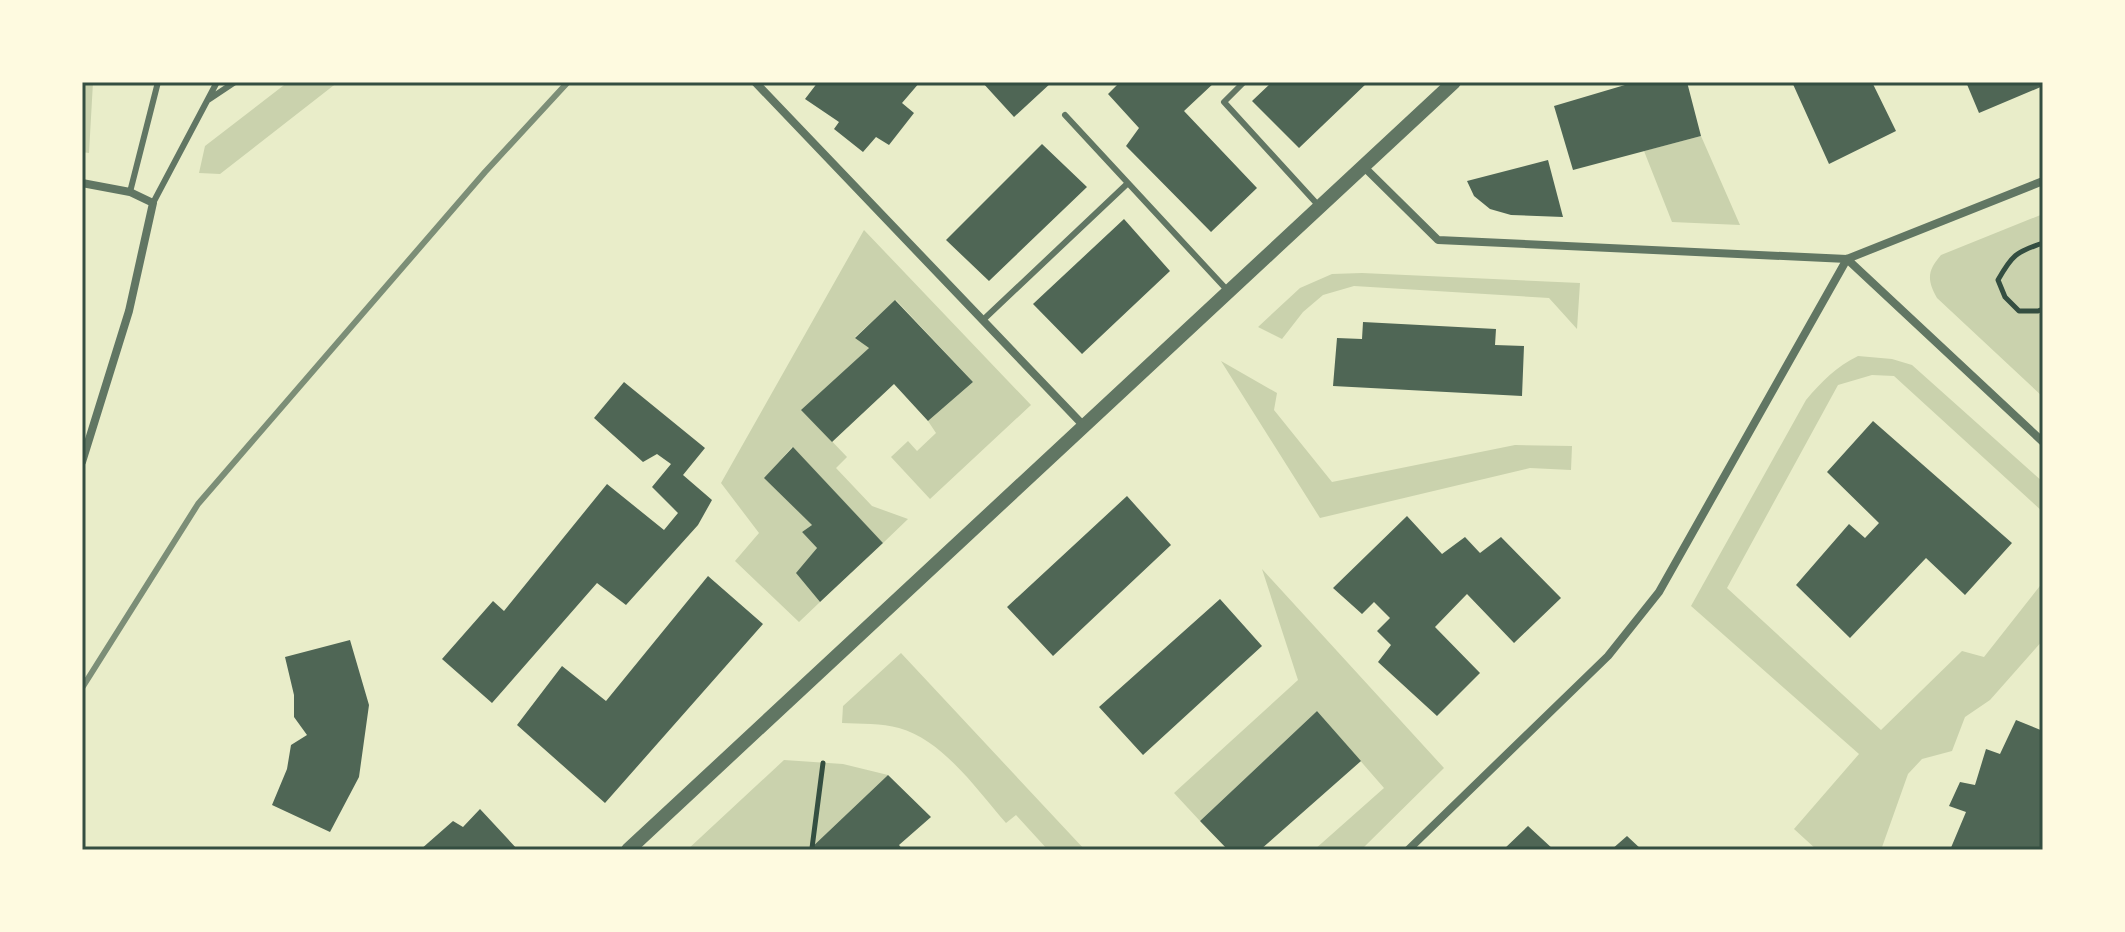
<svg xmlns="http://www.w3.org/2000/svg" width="2125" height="932" viewBox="0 0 2125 932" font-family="'PT Sans Narrow',sans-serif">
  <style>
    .green { fill: #cad2ad }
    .building { fill: #4f6655 }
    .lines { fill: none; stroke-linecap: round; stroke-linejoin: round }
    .path { stroke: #344e41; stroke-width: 5 }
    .service { stroke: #617663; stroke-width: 6 }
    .minor { stroke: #617663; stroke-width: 8 }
    .tertiary { stroke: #617663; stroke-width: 14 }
    .rail { stroke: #7c8e77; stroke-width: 6 }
    .neatline { fill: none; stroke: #344e41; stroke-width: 3 }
  </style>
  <rect width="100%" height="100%" fill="#e9edc9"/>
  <path class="green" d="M 82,82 L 93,82 L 89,153 L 82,152 Z
    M 288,82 L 338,82 L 220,174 L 199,173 L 205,146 Z
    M 1701,136 L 1740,225 L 1672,222 L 1644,151 Z
    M 2043,214 L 2043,397 L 1937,298 C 1927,280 1927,271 1941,255 Z
    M 864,230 L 1031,405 L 930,499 L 891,457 L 908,441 L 917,451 L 936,433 L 928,421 L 973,382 L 896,300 L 855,337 L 869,348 L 802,410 L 847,457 L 836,468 L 872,506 L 908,519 L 883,543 L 792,447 L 765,478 L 812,525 L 802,532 L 817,548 L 797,574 L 820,602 L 799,622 L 735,561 L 759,533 L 721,483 Z
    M 1362,273 L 1580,283 L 1577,329 L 1549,298 L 1354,286 L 1323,295 L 1303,312 L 1282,339 L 1258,327 L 1300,288 L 1332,274 Z
    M 1858,356 L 1892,359 L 1912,365 L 2043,482 L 2043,512 L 1894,376 L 1872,375 L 1838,385 L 1727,588 L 1881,730 L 1962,651 L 1984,657 L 2043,582 L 2043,640 L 1990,700 L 1965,717 L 1952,751 L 1922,759 L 1908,774 L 1881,850 L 1817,850 L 1794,829 L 1859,754 L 1691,606 L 1806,400 C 1822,381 1836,367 1858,356 Z
    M 1221,361 L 1277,393 L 1274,410 L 1332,482 L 1515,445 L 1572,446 L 1571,470 L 1530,468 L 1320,518 Z
    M 1262,569 L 1444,768 L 1361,850 L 1314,850 L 1384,788 L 1317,711 L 1200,821 L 1174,793 L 1298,680 Z
    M 901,653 L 1085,850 L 1048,850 L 1016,815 L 1006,823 C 977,790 943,740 899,728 C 882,723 860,724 842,723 L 843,706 Z
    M 784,760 L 843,764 L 888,775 L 809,850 L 687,850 Z"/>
  <path class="building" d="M 818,82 L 920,82 L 902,103 L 914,113 L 889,145 L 876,137 L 863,152 L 834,129 L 839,122 L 805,99 Z
    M 982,82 L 1052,82 L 1014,117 Z
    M 1120,82 L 1215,82 L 1184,111 L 1257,188 L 1211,232 L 1126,146 L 1139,128 L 1108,94 Z
    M 1272,82 L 1368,82 L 1299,148 L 1252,101 Z
    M 1635,82 L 1687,82 L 1701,136 L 1573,170 L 1554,106 Z
    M 1792,82 L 1872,82 L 1896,131 L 1829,164 Z
    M 1966,82 L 2043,82 L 2043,86 L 1979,113 Z
    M 1042,144 L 1087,187 L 989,281 L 946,240 Z
    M 1548,160 L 1563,217 L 1511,215 L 1490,209 L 1474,196 L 1467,181 Z
    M 1124,219 L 1170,271 L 1082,354 L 1033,304 Z
    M 895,300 L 973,382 L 928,421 L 894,384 L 832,442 L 801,410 L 869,348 L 855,338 Z
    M 1363,322 L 1496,329 L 1495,345 L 1524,346 L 1522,396 L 1333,386 L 1337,338 L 1362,339 Z
    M 624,382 L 705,448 L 683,475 L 712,500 L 698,525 L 626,605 L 597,583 L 492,703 L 442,659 L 493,601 L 504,611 L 607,484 L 664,530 L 678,513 L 652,487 L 671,464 L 657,454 L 643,462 L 594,418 Z
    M 1873,421 L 2012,543 L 1965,595 L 1926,558 L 1850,638 L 1796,585 L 1849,524 L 1865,538 L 1879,523 L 1827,472 Z
    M 793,447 L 883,543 L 820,602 L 796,573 L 817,548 L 802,532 L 812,525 L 764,478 Z
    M 1127,496 L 1171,545 L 1053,656 L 1007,607 Z
    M 1407,516 L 1442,554 L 1465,537 L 1480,553 L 1501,537 L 1561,598 L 1514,643 L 1467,594 L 1435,627 L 1480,673 L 1437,716 L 1378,662 L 1391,645 L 1377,631 L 1390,618 L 1374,602 L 1362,614 L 1333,588 Z
    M 708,576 L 763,624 L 605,803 L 517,725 L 562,666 L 606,701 Z
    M 1220,599 L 1262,646 L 1143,755 L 1099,707 Z
    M 350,640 L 369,705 L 359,777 L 330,832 L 272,805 L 287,769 L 291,745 L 307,735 L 294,717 L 294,695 L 285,657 Z
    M 1317,711 L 1361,761 L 1260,850 L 1228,850 L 1200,821 Z
    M 2016,720 L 2043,731 L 2041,850 L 1950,850 L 1966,812 L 1949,806 L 1960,782 L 1975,785 L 1986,749 L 2000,754 Z
    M 888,775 L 931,817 L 899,845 L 903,850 L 809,850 Z
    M 480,809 L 518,850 L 420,850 L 453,821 L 463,827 Z
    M 1528,826 L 1554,850 L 1503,850 Z
    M 1627,836 L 1642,850 L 1611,850 Z"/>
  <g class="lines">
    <path class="path" d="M 2043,243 C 2016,252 2012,255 1998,280 L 2005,297 L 2019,311 L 2038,311 L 2043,309
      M 812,848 L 823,763"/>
    <path class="service" d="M 1244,82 L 1224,102 L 1318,205
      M 208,100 L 235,82
      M 1065,115 L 1228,291
      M 130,192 L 158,82
      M 153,203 L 217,82
      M 983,320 L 1128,183"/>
    <path class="minor" d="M 755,82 L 1083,425
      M 1364,167 L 1438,240 L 1847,259 L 2043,181
      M 82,183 L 130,192 L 153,203 L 129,311 L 82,462
      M 1408,850 L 1608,656 L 1659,592 L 1847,259 L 2043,442"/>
    <path class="tertiary" d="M 628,850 L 1454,82"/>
    <path class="rail" d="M 82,688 L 198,504 L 485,172 L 568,82"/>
  </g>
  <rect width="2125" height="932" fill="none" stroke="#fefae0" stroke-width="168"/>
  <rect x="84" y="84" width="1957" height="764" class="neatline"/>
</svg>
